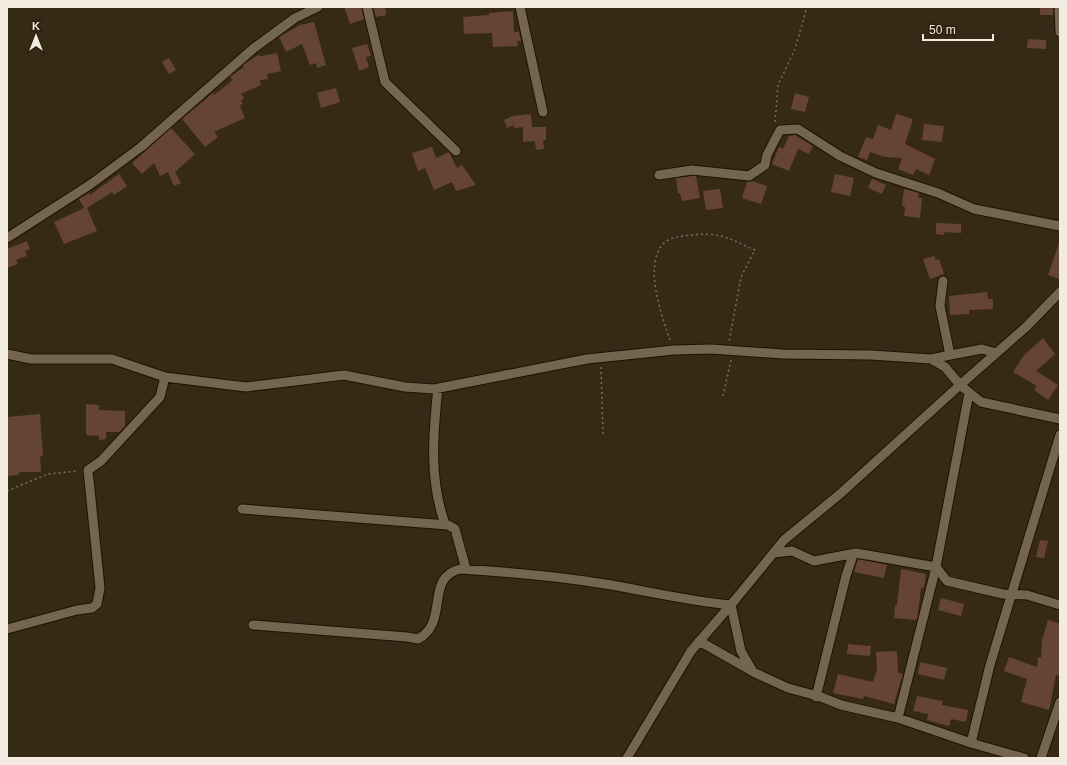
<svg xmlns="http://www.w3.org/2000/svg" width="1067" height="765" viewBox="0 0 1067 765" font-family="Arial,sans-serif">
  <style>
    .building { fill: #654435 }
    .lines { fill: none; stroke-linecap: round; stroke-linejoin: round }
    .minor-casing { stroke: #1e1202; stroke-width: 11 }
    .path { stroke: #796e5e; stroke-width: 1.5; stroke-dasharray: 2 3; stroke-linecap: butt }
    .minor { stroke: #736550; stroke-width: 9 }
  </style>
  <rect width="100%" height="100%" fill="#362a17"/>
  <path class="building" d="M 344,7 L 361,7 L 364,19 L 350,24 Z
    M 373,7 L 385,7 L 386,15 L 376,17 Z
    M 1040,7 L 1053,7 L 1053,15 L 1040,15 Z
    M 513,11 L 514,32 L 519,32 L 521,41 L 517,41 L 518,46 L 493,47 L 492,33 L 464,34 L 463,17 L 489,15 L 489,13 Z
    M 314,22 L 326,65 L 317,68 L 316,63 L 310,65 L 302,44 L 286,52 L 279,37 L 300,25 Z
    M 1028,39 L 1046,40 L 1046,49 L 1027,48 Z
    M 367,44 L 371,56 L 366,57 L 369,67 L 359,71 L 352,48 Z
    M 277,53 L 281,71 L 267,74 L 268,79 L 260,80 L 261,85 L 241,94 L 244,98 L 241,101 L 243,103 L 240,106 L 245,118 L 214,132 L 218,137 L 205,147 L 182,119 L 213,93 L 214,95 L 233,80 L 230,77 L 244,67 L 243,65 L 258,55 L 262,56 Z
    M 169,58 L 176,70 L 169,74 L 162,62 Z
    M 336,88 L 340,102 L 321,108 L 317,93 Z
    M 795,93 L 809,97 L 805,112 L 791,109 Z
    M 531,114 L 532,127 L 546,127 L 546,140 L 543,140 L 544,149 L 536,150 L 535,141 L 523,142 L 523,127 L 514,128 L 514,125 L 507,128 L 504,120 L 513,116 Z
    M 896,114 L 913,119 L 905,144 L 935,159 L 929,175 L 916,169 L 913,175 L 898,169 L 902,158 L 885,157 L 870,152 L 867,160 L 858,157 L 866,137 L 873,139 L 878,125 L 891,130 Z
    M 924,124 L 944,126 L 942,142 L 922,140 Z
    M 171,128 L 195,154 L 175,172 L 181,183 L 174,186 L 168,172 L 160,176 L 154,163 L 142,174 L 132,163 Z
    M 795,135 L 813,146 L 809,154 L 798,149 L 789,171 L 772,164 L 779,147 L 783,149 L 789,136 Z
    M 432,147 L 436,158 L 449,152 L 457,168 L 462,165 L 476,185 L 456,191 L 452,182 L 434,190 L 425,168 L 418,171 L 412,153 Z
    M 119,174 L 127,186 L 114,195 L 112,192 L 87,208 L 97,231 L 64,244 L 54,222 L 84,208 L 79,199 L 89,193 L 90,195 Z
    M 835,174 L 854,178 L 850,196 L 831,192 Z
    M 692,176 L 696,176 L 700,198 L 682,201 L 680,193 L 678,193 L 676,178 Z
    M 872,179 L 886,185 L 882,194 L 868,188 Z
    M 752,181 L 767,186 L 761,204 L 742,198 L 747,182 Z
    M 720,189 L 723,208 L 706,210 L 703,191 Z
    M 904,189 L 919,193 L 918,198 L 922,198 L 920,218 L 904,216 L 905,207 L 902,206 Z
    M 936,223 L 961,224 L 961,233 L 944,232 L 944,235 L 936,234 Z
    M 27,241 L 30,249 L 25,251 L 27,256 L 16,260 L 18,264 L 7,268 L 7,249 Z
    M 1059,243 L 1060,243 L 1060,279 L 1048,275 Z
    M 934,256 L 936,260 L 939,259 L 944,274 L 930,279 L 923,259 Z
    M 987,292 L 988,299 L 993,299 L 993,309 L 969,310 L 969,314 L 950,315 L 949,296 Z
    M 1043,338 L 1055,354 L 1036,371 L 1058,385 L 1048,400 L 1034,390 L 1037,386 L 1013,372 L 1024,355 Z
    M 86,404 L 99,405 L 99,410 L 125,411 L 125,426 L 119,432 L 106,432 L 106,439 L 99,440 L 99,436 L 86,435 Z
    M 40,414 L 43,456 L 40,456 L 41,472 L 19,472 L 19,475 L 8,476 L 7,417 Z
    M 1040,540 L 1048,541 L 1044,558 L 1036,557 Z
    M 858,559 L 887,565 L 884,578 L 854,572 Z
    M 901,569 L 926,574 L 924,588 L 921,588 L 917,620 L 894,618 L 895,605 L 897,605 Z
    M 941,598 L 964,604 L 961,616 L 938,610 Z
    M 1048,620 L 1060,624 L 1060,676 L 1056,675 L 1049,710 L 1021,702 L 1027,679 L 1004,671 L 1009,657 L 1037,667 L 1038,657 L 1041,658 L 1042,640 Z
    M 848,644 L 871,646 L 870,656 L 847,654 Z
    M 897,651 L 898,673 L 903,674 L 894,704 L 864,696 L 863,699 L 833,693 L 838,674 L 873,682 L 877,669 L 876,652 Z
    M 920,662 L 947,668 L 944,680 L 918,674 Z
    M 917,696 L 943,701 L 942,705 L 968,710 L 966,722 L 951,719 L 949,726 L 927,720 L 928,714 L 913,711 Z"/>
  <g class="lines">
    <g class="minor-casing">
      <path id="minor" d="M 367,7 L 385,82 L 456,151
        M 520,7 L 543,112
        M 1059,7 L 1060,32
        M 659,175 L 692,170 L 749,176 L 765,165 L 767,155 L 780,130 L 798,129 L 840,156 L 876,173 L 938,193 L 974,209 L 1060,226
        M 7,238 L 91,184 L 141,147 L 254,48 L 295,18 L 318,7
        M 1060,292 L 1027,326 L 960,385 L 981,402 L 1060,419
        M 7,354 L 31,359 L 112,359 L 165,377 L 246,387 L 344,375 L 405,387 L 434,389 L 587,359 L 674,350 L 711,349 L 783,354 L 871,355 L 931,359 L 950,355 L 940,306 L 943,281
        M 950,355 L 982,349 L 996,353
        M 438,388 C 433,434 429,479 445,524
        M 242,509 L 448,525 L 455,529 L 466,569
        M 773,553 L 792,551 L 814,561 L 856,553
        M 253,625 L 407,637 L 418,639 C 450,622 424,578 460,569 C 509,572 557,576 605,584 C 647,591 688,601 731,605 L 741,651 L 753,672 L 788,688 L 821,697 L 841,705 L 898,718 L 971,743 L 1024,758
        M 7,629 L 77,610 L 92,608 L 97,604 L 100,588 L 88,470 L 101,461 L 160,397 L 165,377
        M 699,641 L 752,671
        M 816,697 L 846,576 L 853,555 L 856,553 L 936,567 L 947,581 L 1003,594 L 1027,595 L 1060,605
        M 898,718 L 936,567 L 969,393
        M 971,743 L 990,665 L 1060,435
        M 627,758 L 691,651 L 735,600 L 784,540 L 840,494 L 960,385 L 945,367 L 931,359
        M 1041,758 L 1060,702"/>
    </g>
    <path class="path" d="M 775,122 L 778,85 L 795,49 L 807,7
      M 670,340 C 662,317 644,268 662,245 C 670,236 683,236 693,235 C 700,234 708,234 715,235 C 730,237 742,245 755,250 L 741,277 L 729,342
      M 601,367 L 603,434
      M 723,396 L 731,360
      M 7,491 L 48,474 L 78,471"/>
    <use href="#minor" class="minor"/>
  </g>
  <rect width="1067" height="765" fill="none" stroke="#f3ebdf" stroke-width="16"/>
  <g transform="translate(36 36)" stroke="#2c200d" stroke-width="3" paint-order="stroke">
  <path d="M0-3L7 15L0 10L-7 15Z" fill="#f3ebdf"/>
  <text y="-6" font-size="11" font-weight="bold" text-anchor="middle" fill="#f3ebdf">K</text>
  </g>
  <path d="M923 34v6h70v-6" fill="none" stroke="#f3ebdf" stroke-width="2"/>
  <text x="929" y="34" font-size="12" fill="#f3ebdf" stroke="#2c200d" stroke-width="3" paint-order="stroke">50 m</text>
</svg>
